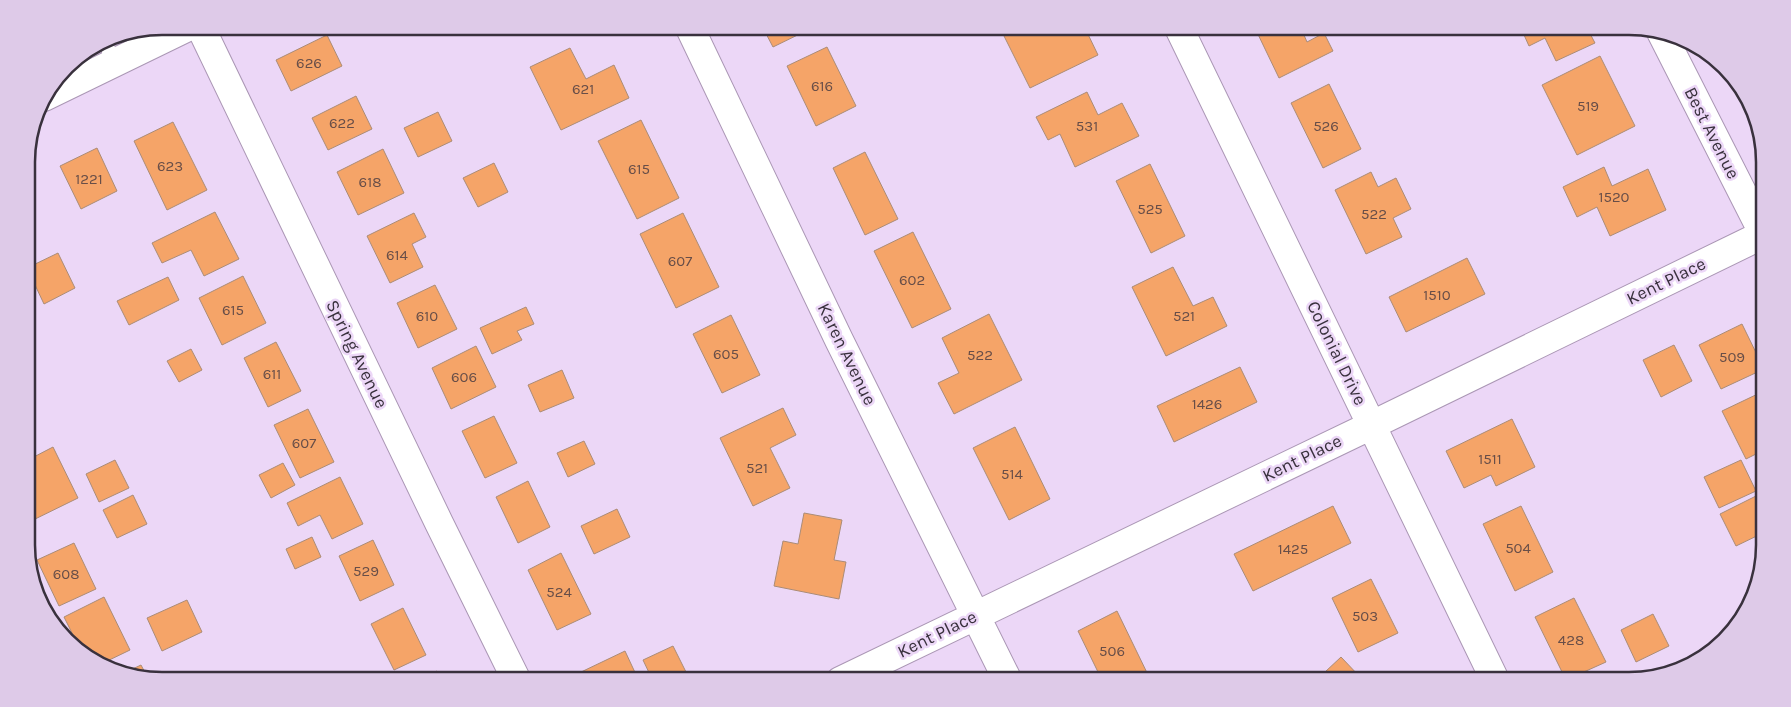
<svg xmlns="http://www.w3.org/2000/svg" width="1791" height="707" viewBox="0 0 1791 707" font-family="Karla,sans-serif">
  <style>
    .building { fill: #f5a468; stroke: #ab8c77 }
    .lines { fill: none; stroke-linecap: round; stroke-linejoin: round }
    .lane-casing { stroke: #ab97b5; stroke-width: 16 }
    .street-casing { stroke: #ab97b5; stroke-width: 30 }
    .lane { stroke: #fff; stroke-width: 14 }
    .street { stroke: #fff; stroke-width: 28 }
    .labels { text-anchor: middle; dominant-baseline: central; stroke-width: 5; stroke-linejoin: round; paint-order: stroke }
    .number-label { font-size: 15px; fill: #684e48 }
    .street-label { font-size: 18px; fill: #39313d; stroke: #ecd7f7 }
    .rim { fill: none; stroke: #39313d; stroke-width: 2.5 }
  </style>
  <rect width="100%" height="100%" fill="#ecd7f7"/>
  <path class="building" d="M 762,26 L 814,26 L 814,27 L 773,47 Z
    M 999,26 L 1059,26 L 1062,32 L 1075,26 L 1084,26 L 1098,55 L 1030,88 Z
    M 1254,26 L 1300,26 L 1307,42 L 1324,33 L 1333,51 L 1279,78 Z
    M 1520,26 L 1586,26 L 1595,43 L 1556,61 L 1545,38 L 1529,46 Z
    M 327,35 L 342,66 L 291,91 L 276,60 Z
    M 827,47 L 856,106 L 816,126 L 787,66 Z
    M 570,48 L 586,79 L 614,65 L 629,98 L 561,130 L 530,67 Z
    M 1600,56 L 1635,126 L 1577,155 L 1542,85 Z
    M 1329,84 L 1361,149 L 1323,168 L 1291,103 Z
    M 1087,92 L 1098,115 L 1122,103 L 1139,136 L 1075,167 L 1060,134 L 1048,140 L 1036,117 Z
    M 356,96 L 372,129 L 328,150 L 312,118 Z
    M 438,112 L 452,141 L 418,157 L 404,128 Z
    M 641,120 L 679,198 L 637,219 L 598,141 Z
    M 173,122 L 207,190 L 167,210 L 134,141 Z
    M 97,148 L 117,191 L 81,209 L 60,166 Z
    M 383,149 L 404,193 L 358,215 L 337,172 Z
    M 865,152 L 898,219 L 865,235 L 833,168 Z
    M 494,163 L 508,192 L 478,207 L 463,178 Z
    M 1150,164 L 1185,236 L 1151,253 L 1116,181 Z
    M 1604,167 L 1612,186 L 1648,169 L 1666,210 L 1610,236 L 1597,207 L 1577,217 L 1563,187 Z
    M 1371,172 L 1378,187 L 1396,178 L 1411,209 L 1393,218 L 1402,237 L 1366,254 L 1335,190 Z
    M 215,212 L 239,259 L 204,276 L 191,250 L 162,263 L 152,243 Z
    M 414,213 L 426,237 L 412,244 L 423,267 L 390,283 L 367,236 Z
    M 683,213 L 719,287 L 676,308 L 640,234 Z
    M 913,232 L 951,309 L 912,328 L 874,251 Z
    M 58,253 L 75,288 L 44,304 L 27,268 Z
    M 1467,258 L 1485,294 L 1406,332 L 1389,297 Z
    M 1173,267 L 1193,306 L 1213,297 L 1227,326 L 1166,356 L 1132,287 Z
    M 243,276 L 266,323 L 222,345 L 199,298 Z
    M 168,277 L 179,300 L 129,325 L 117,301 Z
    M 435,285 L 457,329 L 418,348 L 397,303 Z
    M 526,307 L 534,324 L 517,331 L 522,340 L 492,354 L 480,328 Z
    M 989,314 L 1022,380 L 954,414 L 938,383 L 959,373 L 942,338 Z
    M 731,315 L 760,375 L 722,393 L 693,334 Z
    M 1742,324 L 1764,369 L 1721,389 L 1699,345 Z
    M 276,342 L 301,391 L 268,407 L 244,358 Z
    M 1674,345 L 1692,381 L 1661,397 L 1643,360 Z
    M 476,346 L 496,387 L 451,409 L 432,368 Z
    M 191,349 L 202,370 L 179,382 L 167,361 Z
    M 1240,367 L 1257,402 L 1174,442 L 1157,406 Z
    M 562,370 L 574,398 L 540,412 L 528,385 Z
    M 1764,391 L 1764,450 L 1746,459 L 1722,411 Z
    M 783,408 L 796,435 L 770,448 L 790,488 L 753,506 L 720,438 Z
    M 308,409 L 334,462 L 300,478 L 274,425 Z
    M 494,416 L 517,463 L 485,478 L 462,431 Z
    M 1512,419 L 1535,467 L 1496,486 L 1491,475 L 1464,488 L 1446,451 Z
    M 1015,427 L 1050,499 L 1009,520 L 973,448 Z
    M 584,441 L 595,464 L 568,477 L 557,453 Z
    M 53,447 L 78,498 L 29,522 L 28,460 Z
    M 115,460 L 129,488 L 99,502 L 86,474 Z
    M 1741,460 L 1756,491 L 1719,508 L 1704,477 Z
    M 283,463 L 295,485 L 271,498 L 259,475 Z
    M 340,477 L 363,524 L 332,539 L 320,515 L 298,526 L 287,503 Z
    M 528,481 L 550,527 L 518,543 L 496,497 Z
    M 133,495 L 147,524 L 117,538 L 103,510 Z
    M 1758,495 L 1765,509 L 1765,532 L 1736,546 L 1720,514 Z
    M 1333,506 L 1351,543 L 1253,591 L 1234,554 Z
    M 1521,506 L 1553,572 L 1515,591 L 1483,524 Z
    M 617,509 L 630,537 L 594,554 L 581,526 Z
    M 804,513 L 842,520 L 834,560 L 846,562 L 839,599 L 774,586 L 783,541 L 798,544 Z
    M 312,537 L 321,557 L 295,569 L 286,549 Z
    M 373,540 L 394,585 L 360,601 L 339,556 Z
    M 74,543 L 96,589 L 59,606 L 37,560 Z
    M 561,553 L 591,614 L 557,630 L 528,570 Z
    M 1371,579 L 1398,633 L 1358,652 L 1332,598 Z
    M 104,597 L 130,650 L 103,663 L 79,647 L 64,617 Z
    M 1574,598 L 1606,662 L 1566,680 L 1535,617 Z
    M 187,600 L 202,632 L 162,651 L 147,618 Z
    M 403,608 L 426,655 L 394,670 L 371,624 Z
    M 1117,611 L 1151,681 L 1093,681 L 1091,675 L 1098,672 L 1078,631 Z
    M 1653,614 L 1669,646 L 1636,662 L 1621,630 Z
    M 673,646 L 688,676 L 679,681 L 653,681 L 643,660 Z
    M 625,651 L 639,681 L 583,681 L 579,673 Z
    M 1341,657 L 1361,678 L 1359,681 L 1333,681 L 1325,672 Z
    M 141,665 L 148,678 L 122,674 Z
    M 437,671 L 441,681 L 416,681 Z
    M 376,673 L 379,681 L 360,681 Z"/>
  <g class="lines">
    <g class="lane-casing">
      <path id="lane" d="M 105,40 L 113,63"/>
    </g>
    <g class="street-casing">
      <path id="street" d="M 200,26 L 439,523 L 517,681
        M 689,26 L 839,340 L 1008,681
        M 1178,26 L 1495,680
        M 1661,32 L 1764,235
        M 44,97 L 190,26
        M 840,681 L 1372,425 L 1764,234"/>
    </g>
    <use href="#lane" class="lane"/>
    <use href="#street" class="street"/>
  </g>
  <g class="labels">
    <g class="number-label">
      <text x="309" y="63">626</text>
      <text x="822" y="86">616</text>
      <text x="583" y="89">621</text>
      <text x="1588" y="106">519</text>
      <text x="342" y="123">622</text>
      <text x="1087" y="126">531</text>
      <text x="1326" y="126">526</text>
      <text x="170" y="166">623</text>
      <text x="639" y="169">615</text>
      <text x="89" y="179">1221</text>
      <text x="370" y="182">618</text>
      <text x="1614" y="197">1520</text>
      <text x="1150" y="209">525</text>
      <text x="1374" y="214">522</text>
      <text x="397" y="255">614</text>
      <text x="680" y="261">607</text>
      <text x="912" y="280">602</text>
      <text x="1437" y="295">1510</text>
      <text x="233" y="310">615</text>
      <text x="427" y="316">610</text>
      <text x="1184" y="316">521</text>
      <text x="726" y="354">605</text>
      <text x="980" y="355">522</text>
      <text x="1732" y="357">509</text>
      <text x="272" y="374">611</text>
      <text x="464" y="377">606</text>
      <text x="1207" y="404">1426</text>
      <text x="304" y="443">607</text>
      <text x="1490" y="459">1511</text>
      <text x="757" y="468">521</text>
      <text x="1012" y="474">514</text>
      <text x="1518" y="548">504</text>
      <text x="1293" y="549">1425</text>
      <text x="366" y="571">529</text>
      <text x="66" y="574">608</text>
      <text x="559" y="592">524</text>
      <text x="1365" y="616">503</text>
      <text x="1571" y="640">428</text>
      <text x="1112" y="651">506</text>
    </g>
    <g class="street-label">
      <text transform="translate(1712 133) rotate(63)">Best Avenue</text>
      <text transform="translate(1666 281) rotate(-26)">Kent Place</text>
      <text transform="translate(1337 353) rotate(64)">Colonial Drive</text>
      <text transform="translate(357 354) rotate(64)">Spring Avenue</text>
      <text transform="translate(847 354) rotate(64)">Karen Avenue</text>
      <text transform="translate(1302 458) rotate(-26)">Kent Place</text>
      <text transform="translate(937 634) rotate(-26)">Kent Place</text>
    </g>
  </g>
  <path d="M0 0H1791V707H0ZM162 35H1629A127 127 0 0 1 1756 162V545A127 127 0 0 1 1629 672H162A127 127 0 0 1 35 545V162A127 127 0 0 1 162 35Z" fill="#decae8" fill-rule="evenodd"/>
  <path class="rim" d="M162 35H1629A127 127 0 0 1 1756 162V545A127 127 0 0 1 1629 672H162A127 127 0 0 1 35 545V162A127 127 0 0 1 162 35Z"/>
</svg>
